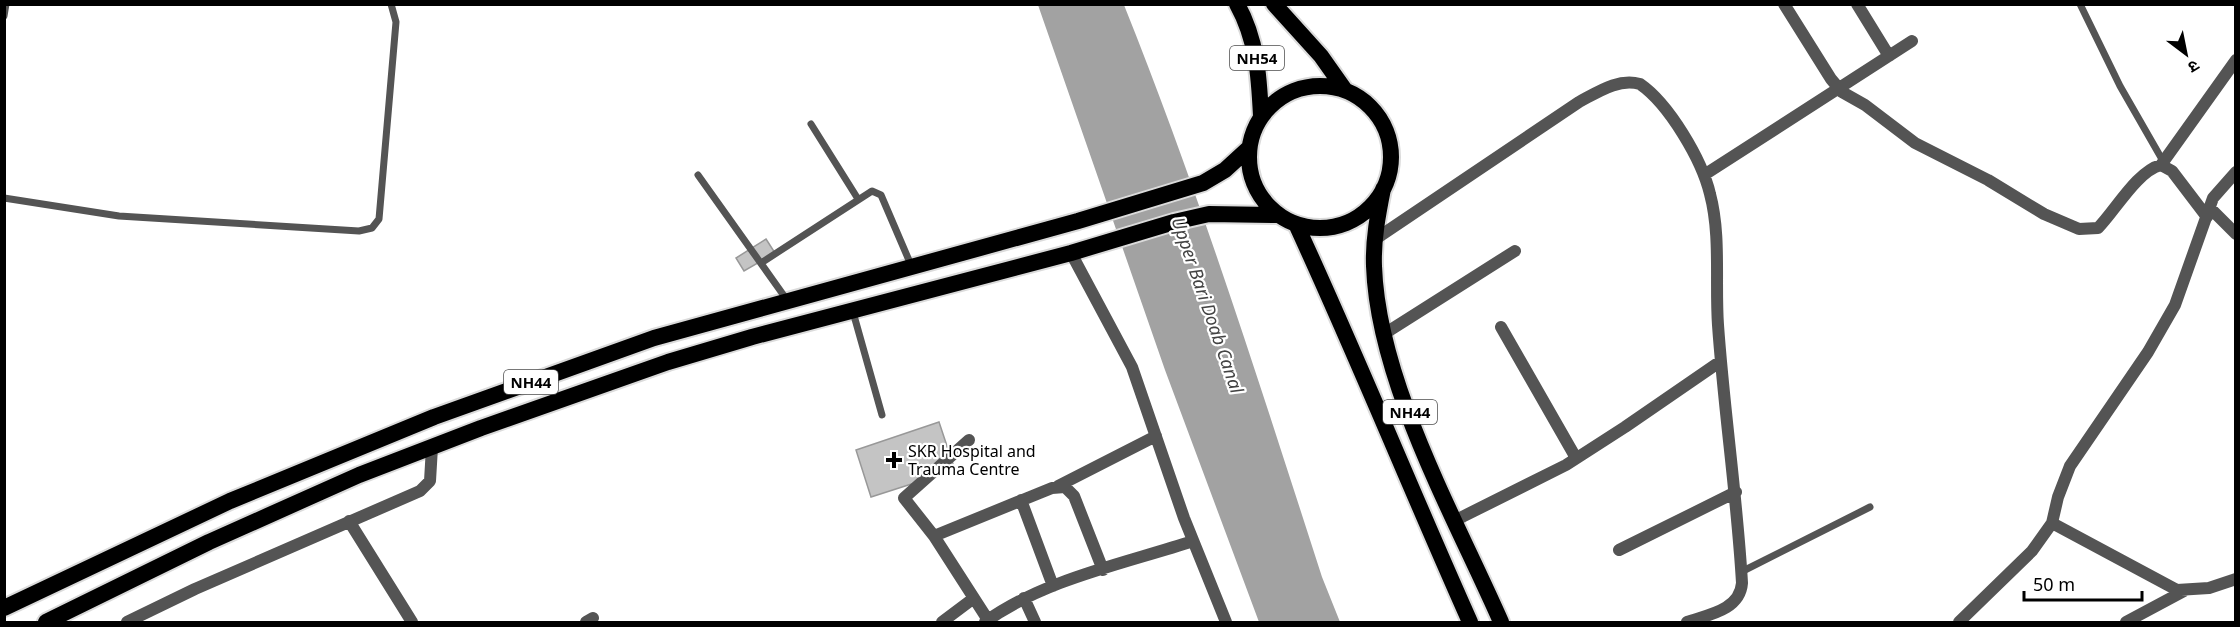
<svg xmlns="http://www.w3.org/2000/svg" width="2240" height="627" viewBox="0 0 2240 627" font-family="'Noto Sans','Noto Sans Devanagari',sans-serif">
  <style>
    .water { fill: #a2a2a2 }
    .building { fill: #c4c4c4; stroke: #989898; stroke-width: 1.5 }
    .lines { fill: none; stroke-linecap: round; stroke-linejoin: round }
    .trunk-casing { stroke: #dbdbdb; stroke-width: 20 }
    .service { stroke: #545454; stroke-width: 7 }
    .minor { stroke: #545454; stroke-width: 12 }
    .trunk { stroke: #000; stroke-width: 16 }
    .poi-dot { fill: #000; stroke: #fff; stroke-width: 2 }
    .labels { text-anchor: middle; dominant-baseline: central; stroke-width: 4.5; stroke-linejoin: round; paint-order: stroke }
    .shield { fill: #fff; stroke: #4c4c4c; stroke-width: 1.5 }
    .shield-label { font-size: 15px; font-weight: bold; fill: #000 }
    .poi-label { font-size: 16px; fill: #000; stroke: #fff; text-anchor: start }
    .water-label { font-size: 18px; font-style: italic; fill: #434343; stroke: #fff }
  </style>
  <rect width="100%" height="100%" fill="#fff"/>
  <path class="water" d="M 1038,5 L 1124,5 C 1199,192 1260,385 1322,577 L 1340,622 L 1259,622 L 1165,370 Z"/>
  <path class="building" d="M 766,239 L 775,253 L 744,271 L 736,258 Z
    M 939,422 L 955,470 L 871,497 L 856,450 Z"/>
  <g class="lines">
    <g class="trunk-casing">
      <path id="trunk" d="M 1237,4 C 1257,40 1259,76 1261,116
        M 1274,4 L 1321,56 L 1345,90
        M1249 157a71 71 0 1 1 142 0a71 71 0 1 1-142 0Z
        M 1383,189 C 1378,214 1373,240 1374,266 C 1378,382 1455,517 1501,622
        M 1296,224 C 1357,356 1411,490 1470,622
        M 4,608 L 230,501 L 434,417 L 654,338 L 1078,221 L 1203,183 L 1225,170 L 1249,148
        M 46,622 L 209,542 L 359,475 L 481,428 L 668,362 L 752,337 L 1071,253 L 1174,222 L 1209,214 L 1278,215"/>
    </g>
    <path class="service" d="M 2080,4 L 2120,86 L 2163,161
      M 4,16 L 6,4
      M 811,124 L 858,199
      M 698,175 L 787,300
      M 4,198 L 119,216 L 359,231 L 372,228 L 379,219 L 396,22 L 391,4
      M 761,263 L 872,191 L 881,195 L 911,265
      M 853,312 L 882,415
      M 1741,572 L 1870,507"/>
    <path class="minor" d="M 1784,4 L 1831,79 L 1842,92 L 1865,105 L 1915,143 L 1988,180 L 2044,214 L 2079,229 L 2098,228 C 2115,211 2137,171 2161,165 L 2172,171 L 2207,217
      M 1857,4 L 1889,56
      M 2161,165 L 2236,60
      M 1704,175 L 1912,41
      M 2210,208 L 2236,234
      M 1374,240 L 1579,102 C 1598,92 1618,78 1640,84 C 1669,104 1702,160 1710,194 C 1721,235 1715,282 1718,325 C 1724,411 1737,496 1742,583 C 1740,610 1708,615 1687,622
      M 1071,253 L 1132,367 L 1184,518 L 1226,622
      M 1501,327 L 1576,458
      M 1384,334 L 1515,251
      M 1058,486 L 1156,436
      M 1021,500 L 1053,586
      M 1456,520 L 1566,465 L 1625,427 L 1721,361
      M 349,521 L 412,622
      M 2052,523 L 2177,590 L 2209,588 L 2236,579
      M 934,536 L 904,498 L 969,440
      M 1619,550 L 1736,492
      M 1024,598 L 1035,622
      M 988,620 L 934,536 L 1052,488 L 1065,487 L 1074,496 L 1103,570
      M 127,622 L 195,589 L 420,491 L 430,481 L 432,447
      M 586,622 L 593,618
      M 942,622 L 974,598
      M 985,622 C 1045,579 1123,564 1193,541
      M 1959,622 L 2032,551 L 2052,523 L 2058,497 L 2070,466 L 2148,352 L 2175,305 L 2213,198 L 2236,172
      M 2126,622 L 2184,591"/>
    <use href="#trunk" class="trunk"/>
  </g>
  <path class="poi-dot" d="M891 451h6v6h6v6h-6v6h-6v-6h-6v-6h6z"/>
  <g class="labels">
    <g class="shield">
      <rect x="1230" y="46" width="54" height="24" rx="4.5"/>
      <rect x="504" y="370" width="54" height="24" rx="4.5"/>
      <rect x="1383" y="400" width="54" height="24" rx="4.5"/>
    </g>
    <g class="shield-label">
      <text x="1257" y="58">NH54</text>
      <text x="531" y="382">NH44</text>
      <text x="1410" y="412">NH44</text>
    </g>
    <g class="poi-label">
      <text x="908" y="451">SKR Hospital and<tspan x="908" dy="18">Trauma Centre</tspan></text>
    </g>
    <g class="water-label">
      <text transform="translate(1208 305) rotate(71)">Upper Bari Doab Canal</text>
    </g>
  </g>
  <rect width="2240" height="627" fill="none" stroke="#000000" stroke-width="12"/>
  <g transform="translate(2186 54) rotate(148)" stroke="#ffffff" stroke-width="4.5" paint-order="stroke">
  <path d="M0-4.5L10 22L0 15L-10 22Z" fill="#000000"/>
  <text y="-9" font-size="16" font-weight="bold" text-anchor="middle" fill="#000000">उ</text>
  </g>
  <path d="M2024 591v9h118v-9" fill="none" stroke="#000000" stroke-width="3"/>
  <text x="2033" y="591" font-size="18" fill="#000000" stroke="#ffffff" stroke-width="4.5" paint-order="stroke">50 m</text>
</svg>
